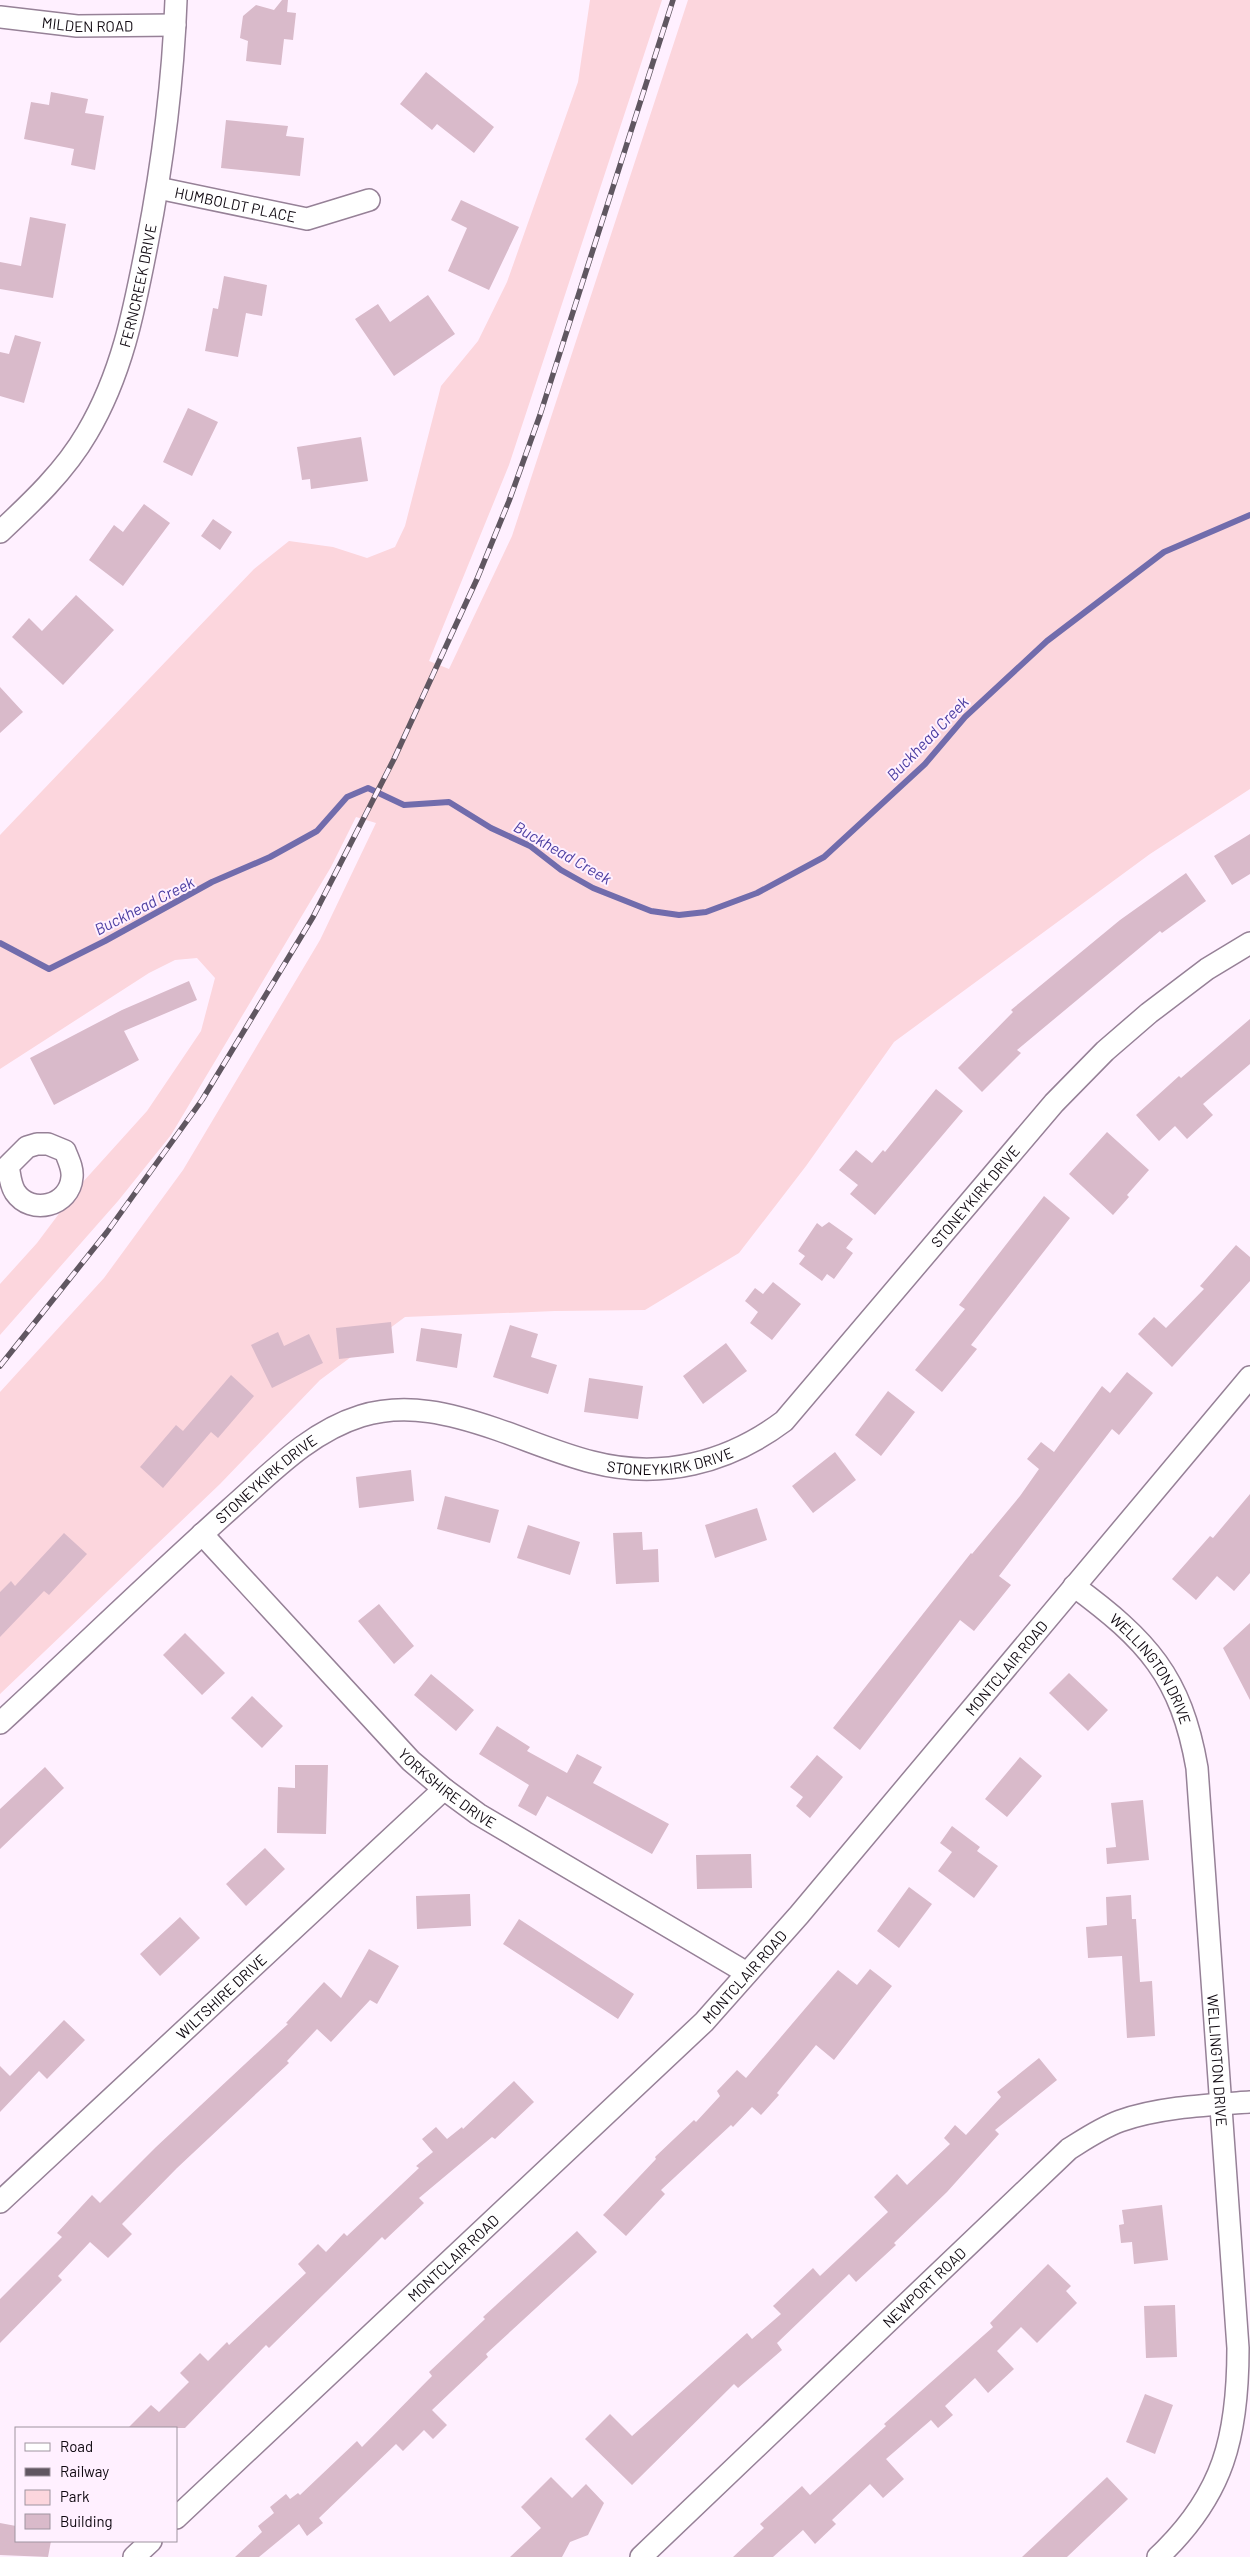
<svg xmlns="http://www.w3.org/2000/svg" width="1250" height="2557" viewBox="0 0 1250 2557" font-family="Barlow,sans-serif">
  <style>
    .green { fill: #fcd6dd }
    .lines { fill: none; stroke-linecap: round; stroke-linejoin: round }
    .stream { stroke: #716cac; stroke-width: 6 }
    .building { fill: #d9baca }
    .street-casing { stroke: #968197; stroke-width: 24 }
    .street { stroke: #fff; stroke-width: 21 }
    .rail-casing { stroke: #605761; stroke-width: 5.5 }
    .rail { stroke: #fff0ff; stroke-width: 4; stroke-dasharray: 11; stroke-linecap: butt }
    .labels { text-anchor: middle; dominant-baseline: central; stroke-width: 4; stroke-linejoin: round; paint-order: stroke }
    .street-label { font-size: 15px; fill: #100911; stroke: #fff0ff }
    .water-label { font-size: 16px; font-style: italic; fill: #4c3ea2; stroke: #fff0ff }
  </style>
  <rect width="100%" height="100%" fill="#fff0ff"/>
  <path class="green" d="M 590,0 L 662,0 L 509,465 L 429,661 L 449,669 L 512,536 L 688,0 L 1250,0 L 1250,789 L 1150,854 L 894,1042 L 806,1166 L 739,1253 L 645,1310 L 555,1311 L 405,1317 L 320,1380 L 220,1484 L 0,1694 L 0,1392 L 104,1278 L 183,1170 L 320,940 L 376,823 L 356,817 L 331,867 L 171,1135 L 118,1201 L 0,1335 L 0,1284 L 37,1243 L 82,1183 L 147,1111 L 201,1031 L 215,978 L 197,958 L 175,960 L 149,973 L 0,1069 L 0,835 L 254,569 L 289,541 L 333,547 L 367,558 L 395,547 L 405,526 L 441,386 L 478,341 L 507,282 L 578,82 Z"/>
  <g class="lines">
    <path class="stream" d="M 0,943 L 49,969 L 105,941 L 212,882 L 270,857 L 317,831 L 347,797 L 368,788 L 404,805 L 449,802 L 491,828 L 530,846 L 561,870 L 593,888 L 651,911 L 679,915 L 706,912 L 757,893 L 824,857 L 925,764 L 965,717 L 1047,641 L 1164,552 L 1250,515"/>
  </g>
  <path class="building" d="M 282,0 L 288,0 L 287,12 L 296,13 L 293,40 L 284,39 L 281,65 L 246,61 L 248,41 L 240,38 L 243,16 L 256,5 L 274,10 Z
    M 426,72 L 494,127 L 474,153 L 437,124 L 432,130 L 400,104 Z
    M 51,92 L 88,99 L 85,113 L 104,116 L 95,170 L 71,165 L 74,149 L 24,139 L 31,102 L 49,105 Z
    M 226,120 L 288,126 L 286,136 L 304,138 L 300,176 L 221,168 Z
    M 461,200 L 519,227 L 489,290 L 448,271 L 467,228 L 451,220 Z
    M 30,217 L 66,224 L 53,298 L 0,289 L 0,262 L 21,266 Z
    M 224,276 L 267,285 L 262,316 L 246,313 L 238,357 L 205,351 L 213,308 L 218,309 Z
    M 428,295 L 455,334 L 394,376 L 355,319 L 378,304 L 390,322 Z
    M 15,335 L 41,342 L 24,403 L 0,396 L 0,352 L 9,354 Z
    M 188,408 L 218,422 L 192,476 L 163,462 Z
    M 361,437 L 368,481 L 311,489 L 310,479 L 302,480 L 297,447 Z
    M 144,504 L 170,523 L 123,586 L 89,560 L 114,525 L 123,532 Z
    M 213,519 L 232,532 L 220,550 L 201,536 Z
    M 76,595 L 114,630 L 63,685 L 12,637 L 29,618 L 42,631 Z
    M 0,687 L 23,712 L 0,733 Z
    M 1250,834 L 1250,874 L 1232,885 L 1214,856 Z
    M 1186,873 L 1206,901 L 1162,933 L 1160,931 L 1017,1050 L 1021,1053 L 982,1092 L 958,1068 L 1013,1012 L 1011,1010 L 1120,920 Z
    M 189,981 L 197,1000 L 124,1031 L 139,1060 L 54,1105 L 30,1058 L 122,1010 Z
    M 1250,1019 L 1250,1064 L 1203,1104 L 1213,1115 L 1187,1139 L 1175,1126 L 1159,1141 L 1136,1115 L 1179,1076 L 1181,1078 Z
    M 936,1089 L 963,1111 L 875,1215 L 850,1194 L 858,1185 L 839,1170 L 856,1150 L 872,1163 L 883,1150 L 885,1152 Z
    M 1107,1132 L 1149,1170 L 1127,1195 L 1129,1197 L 1113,1215 L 1069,1174 Z
    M 1044,1196 L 1070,1218 L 971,1345 L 977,1349 L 942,1392 L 915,1370 L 965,1309 L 959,1305 Z
    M 829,1222 L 853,1239 L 846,1248 L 853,1253 L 834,1279 L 827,1274 L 822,1281 L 799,1264 L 805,1256 L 798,1251 L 817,1223 L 822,1227 Z
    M 1236,1245 L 1250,1257 L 1250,1281 L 1172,1367 L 1138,1334 L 1154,1317 L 1166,1328 L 1204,1289 L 1200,1286 Z
    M 773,1282 L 801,1304 L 772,1340 L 750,1323 L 758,1312 L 745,1301 L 755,1288 L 763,1294 Z
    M 391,1322 L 394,1353 L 339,1359 L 336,1328 Z
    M 510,1325 L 538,1334 L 531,1357 L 557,1365 L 548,1394 L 493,1377 Z
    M 421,1328 L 462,1334 L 457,1368 L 416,1361 Z
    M 278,1332 L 284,1346 L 309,1334 L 323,1363 L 272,1388 L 251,1345 Z
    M 726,1343 L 747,1371 L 703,1404 L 683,1376 Z
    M 1127,1372 L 1153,1393 L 1119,1435 L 1112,1429 L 999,1576 L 1011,1585 L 974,1631 L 960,1620 L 860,1750 L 833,1728 L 971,1553 L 972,1554 L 1020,1496 L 1039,1469 L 1027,1459 L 1041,1442 L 1054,1452 L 1102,1386 L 1110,1393 Z
    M 231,1375 L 254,1396 L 218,1438 L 211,1432 L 163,1488 L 140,1467 L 176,1425 L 183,1431 Z
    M 589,1378 L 643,1386 L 638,1419 L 584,1412 Z
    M 888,1391 L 915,1412 L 881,1456 L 855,1435 Z
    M 835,1452 L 856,1480 L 813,1513 L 792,1486 Z
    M 411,1470 L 414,1501 L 359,1508 L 356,1477 Z
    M 1250,1494 L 1250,1573 L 1234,1591 L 1217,1576 L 1196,1600 L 1172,1579 L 1210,1536 L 1213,1538 Z
    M 445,1496 L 499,1510 L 490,1543 L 437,1529 Z
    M 757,1508 L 767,1540 L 715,1558 L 705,1525 Z
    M 528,1525 L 580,1542 L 570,1575 L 517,1558 Z
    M 642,1532 L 643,1550 L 658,1549 L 659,1582 L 616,1584 L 613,1533 Z
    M 64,1533 L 87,1554 L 49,1595 L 44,1591 L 0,1637 L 0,1592 L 11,1581 L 15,1586 Z
    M 379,1604 L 414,1646 L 394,1664 L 358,1621 Z
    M 1250,1623 L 1250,1700 L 1223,1648 Z
    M 185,1633 L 225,1673 L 202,1695 L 163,1655 Z
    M 1069,1673 L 1108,1710 L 1088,1731 L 1049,1693 Z
    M 431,1674 L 474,1710 L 456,1731 L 414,1695 Z
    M 252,1696 L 283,1726 L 262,1748 L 231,1718 Z
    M 497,1726 L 530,1747 L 527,1751 L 567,1773 L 577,1754 L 602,1767 L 593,1783 L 669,1824 L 652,1854 L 547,1796 L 536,1816 L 518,1806 L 529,1785 L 479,1754 Z
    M 817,1755 L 843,1777 L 810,1818 L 796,1806 L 803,1797 L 790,1787 Z
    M 1020,1757 L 1042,1776 L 1007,1817 L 985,1799 Z
    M 295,1765 L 328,1765 L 326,1834 L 277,1833 L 278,1787 L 295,1788 Z
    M 45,1767 L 64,1788 L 0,1849 L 0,1809 Z
    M 1143,1800 L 1149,1860 L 1107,1864 L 1106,1848 L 1116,1847 L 1111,1803 Z
    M 952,1826 L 980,1847 L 977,1851 L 998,1866 L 974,1898 L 938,1871 L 952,1852 L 940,1843 Z
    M 265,1848 L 285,1869 L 246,1906 L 226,1884 Z
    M 751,1854 L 752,1888 L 697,1889 L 696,1855 Z
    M 909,1887 L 932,1904 L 899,1948 L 877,1931 Z
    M 470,1894 L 471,1926 L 417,1929 L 416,1896 Z
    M 1131,1895 L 1132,1919 L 1136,1919 L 1140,1982 L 1152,1981 L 1155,2036 L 1127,2038 L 1122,1956 L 1088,1958 L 1086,1927 L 1107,1925 L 1106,1897 Z
    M 180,1917 L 200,1938 L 160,1976 L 140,1954 Z
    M 519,1919 L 634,1994 L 618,2019 L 503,1944 Z
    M 369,1949 L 399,1966 L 377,2004 L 370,2000 L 331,2042 L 317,2029 L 287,2061 L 289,2063 L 177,2168 L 122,2224 L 132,2234 L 108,2258 L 90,2242 L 58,2276 L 62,2280 L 0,2343 L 0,2299 L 62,2237 L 57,2233 L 92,2195 L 100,2203 L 156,2147 L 288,2024 L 286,2023 L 324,1982 L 341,1998 Z
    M 870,1969 L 892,1986 L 834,2060 L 816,2045 L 777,2093 L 779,2095 L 761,2115 L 752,2107 L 733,2127 L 731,2125 L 661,2190 L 665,2194 L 626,2236 L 603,2215 L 656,2159 L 655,2157 L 694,2120 L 696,2122 L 720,2096 L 717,2091 L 737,2070 L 746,2078 L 838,1970 L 857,1985 Z
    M 64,2020 L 85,2040 L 47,2079 L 39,2071 L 0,2112 L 0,2066 L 10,2076 Z
    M 1039,2058 L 1057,2080 L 995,2130 L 999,2134 L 947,2192 L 894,2243 L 896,2245 L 856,2282 L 849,2274 L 777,2343 L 782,2350 L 738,2388 L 734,2384 L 632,2485 L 585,2439 L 610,2414 L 632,2436 L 747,2333 L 752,2339 L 781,2314 L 773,2306 L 813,2268 L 820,2276 L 888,2212 L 874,2197 L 897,2174 L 907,2185 L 950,2144 L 944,2138 L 955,2125 L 966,2135 L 1001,2097 L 997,2092 Z
    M 514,2081 L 534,2102 L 495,2139 L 492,2137 L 419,2198 L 424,2203 L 385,2240 L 382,2237 L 269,2348 L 266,2345 L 185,2428 L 128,2428 L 151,2405 L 159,2412 L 189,2382 L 180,2373 L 200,2353 L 208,2361 L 227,2342 L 229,2345 L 306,2273 L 298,2264 L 318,2244 L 326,2252 L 344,2233 L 347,2236 L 419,2168 L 416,2166 L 433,2152 L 422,2139 L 436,2127 L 447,2139 L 462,2127 L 463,2129 Z
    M 1162,2205 L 1168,2260 L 1134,2264 L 1132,2242 L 1121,2243 L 1119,2225 L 1124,2224 L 1122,2210 Z
    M 577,2231 L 597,2252 L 486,2354 L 488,2357 L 432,2410 L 447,2425 L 433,2439 L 424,2430 L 403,2451 L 396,2444 L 319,2518 L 323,2523 L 307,2536 L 299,2524 L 259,2557 L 235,2557 L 262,2532 L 258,2526 L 274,2513 L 270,2507 L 286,2494 L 290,2499 L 298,2493 L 300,2495 L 357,2441 L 362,2447 L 432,2376 L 429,2372 L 485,2319 L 483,2317 Z
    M 1048,2264 L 1071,2286 L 1066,2291 L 1077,2303 L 1037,2343 L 1021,2327 L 997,2351 L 1014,2369 L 988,2393 L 975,2378 L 945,2406 L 953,2415 L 938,2428 L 931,2420 L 886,2459 L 904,2479 L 883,2498 L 870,2484 L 832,2520 L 836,2524 L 815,2544 L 803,2530 L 773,2557 L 733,2557 L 764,2528 L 760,2524 L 802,2486 L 810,2495 L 886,2426 L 884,2424 L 993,2327 L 990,2323 Z
    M 1175,2305 L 1177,2357 L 1146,2358 L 1144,2306 Z
    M 1145,2394 L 1173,2405 L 1155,2454 L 1126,2442 Z
    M 551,2477 L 572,2498 L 586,2484 L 604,2503 L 588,2535 L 570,2542 L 562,2557 L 510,2557 L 541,2528 L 521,2507 Z
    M 1107,2477 L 1128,2499 L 1067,2557 L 1022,2557 Z
    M 0,2523 L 16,2526 L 16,2541 L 51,2541 L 48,2557 L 0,2555 Z"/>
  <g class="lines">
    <g class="street-casing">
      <g id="street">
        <path id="s1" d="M 0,17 L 77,26 L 175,25"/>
        <path id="s2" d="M 158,188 L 307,219 L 369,200"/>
        <path id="s3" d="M 0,532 C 32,502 65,471 87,433 C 122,374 134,311 147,244 C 163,162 173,83 176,0"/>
        <path d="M 37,1144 L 48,1144 L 65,1151 C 68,1159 73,1168 72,1177 C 70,1206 31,1216 15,1192 C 10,1184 10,1175 8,1166 L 27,1147 Z"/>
        <path id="s4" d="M 202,1534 L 411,1761 L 444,1789 L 478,1814 L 747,1973"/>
        <path id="s5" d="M 1074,1586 C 1147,1640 1181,1676 1197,1768 L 1238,2348 C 1238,2436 1224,2495 1158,2557"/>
        <path id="s6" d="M 0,1723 C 77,1652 152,1579 230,1509 C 270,1474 309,1432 361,1416 C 407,1402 452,1414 496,1429 C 528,1440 560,1454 592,1462 C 661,1480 728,1463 784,1421 L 1054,1103 L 1105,1051 L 1149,1013 L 1207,969 L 1250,943"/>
        <path id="s7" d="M 0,2202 L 444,1789"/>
        <path id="s8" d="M 176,2518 L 704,2022 L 799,1915 L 1250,1377"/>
        <path d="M 134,2557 L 151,2541"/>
        <path id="s9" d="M 641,2557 L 1069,2149 C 1085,2139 1101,2128 1120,2121 C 1160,2107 1208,2105 1250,2102"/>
      </g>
    </g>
    <use href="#street" class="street"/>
    <g class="rail-casing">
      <path id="rail" d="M 0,1366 L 107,1232 L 202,1100 L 313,917 L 394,759 L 477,579 L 509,501 L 540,415 L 673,0"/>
    </g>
    <use href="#rail" class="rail"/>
  </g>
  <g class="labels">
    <g class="street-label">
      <text stroke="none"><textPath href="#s1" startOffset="88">MILDEN ROAD</textPath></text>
      <text stroke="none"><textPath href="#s2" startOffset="79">HUMBOLDT PLACE</textPath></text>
      <text stroke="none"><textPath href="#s3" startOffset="289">FERNCREEK DRIVE</textPath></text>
      <text stroke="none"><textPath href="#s6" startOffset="1214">STONEYKIRK DRIVE</textPath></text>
      <text stroke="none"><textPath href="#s6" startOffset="795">STONEYKIRK DRIVE</textPath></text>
      <text stroke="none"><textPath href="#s6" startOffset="361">STONEYKIRK DRIVE</textPath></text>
      <text stroke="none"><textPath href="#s8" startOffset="1190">MONTCLAIR ROAD</textPath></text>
      <text stroke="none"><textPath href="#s5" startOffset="115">WELLINGTON DRIVE</textPath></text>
      <text stroke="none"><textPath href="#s4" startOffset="354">YORKSHIRE DRIVE</textPath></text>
      <text stroke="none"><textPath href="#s8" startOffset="785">MONTCLAIR ROAD</textPath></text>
      <text stroke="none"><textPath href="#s7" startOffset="302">WILTSHIRE DRIVE</textPath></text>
      <text stroke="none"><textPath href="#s5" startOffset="520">WELLINGTON DRIVE</textPath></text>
      <text stroke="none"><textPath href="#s8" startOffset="380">MONTCLAIR ROAD</textPath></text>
      <text stroke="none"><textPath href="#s9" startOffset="391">NEWPORT ROAD</textPath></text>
    </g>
    <g class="water-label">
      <text transform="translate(927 738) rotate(-46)">Buckhead Creek</text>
      <text transform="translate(563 852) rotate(30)">Buckhead Creek</text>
      <text transform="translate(144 905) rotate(-27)">Buckhead Creek</text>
    </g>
  </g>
  <rect x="15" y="2427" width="162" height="115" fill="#fff0ff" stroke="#9f94a0"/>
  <rect x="25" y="2443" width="25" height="8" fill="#ffffff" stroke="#9f94a0"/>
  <text x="60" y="2452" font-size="15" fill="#100911">Road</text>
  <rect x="25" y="2468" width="25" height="8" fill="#605761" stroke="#9f94a0"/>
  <text x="60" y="2477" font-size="15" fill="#100911">Railway</text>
  <rect x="25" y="2490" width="25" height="15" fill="#fcd6dd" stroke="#9f94a0"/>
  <text x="60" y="2502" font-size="15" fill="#100911">Park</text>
  <rect x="25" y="2514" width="25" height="15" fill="#d9baca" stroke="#9f94a0"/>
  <text x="60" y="2527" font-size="15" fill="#100911">Building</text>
</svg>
